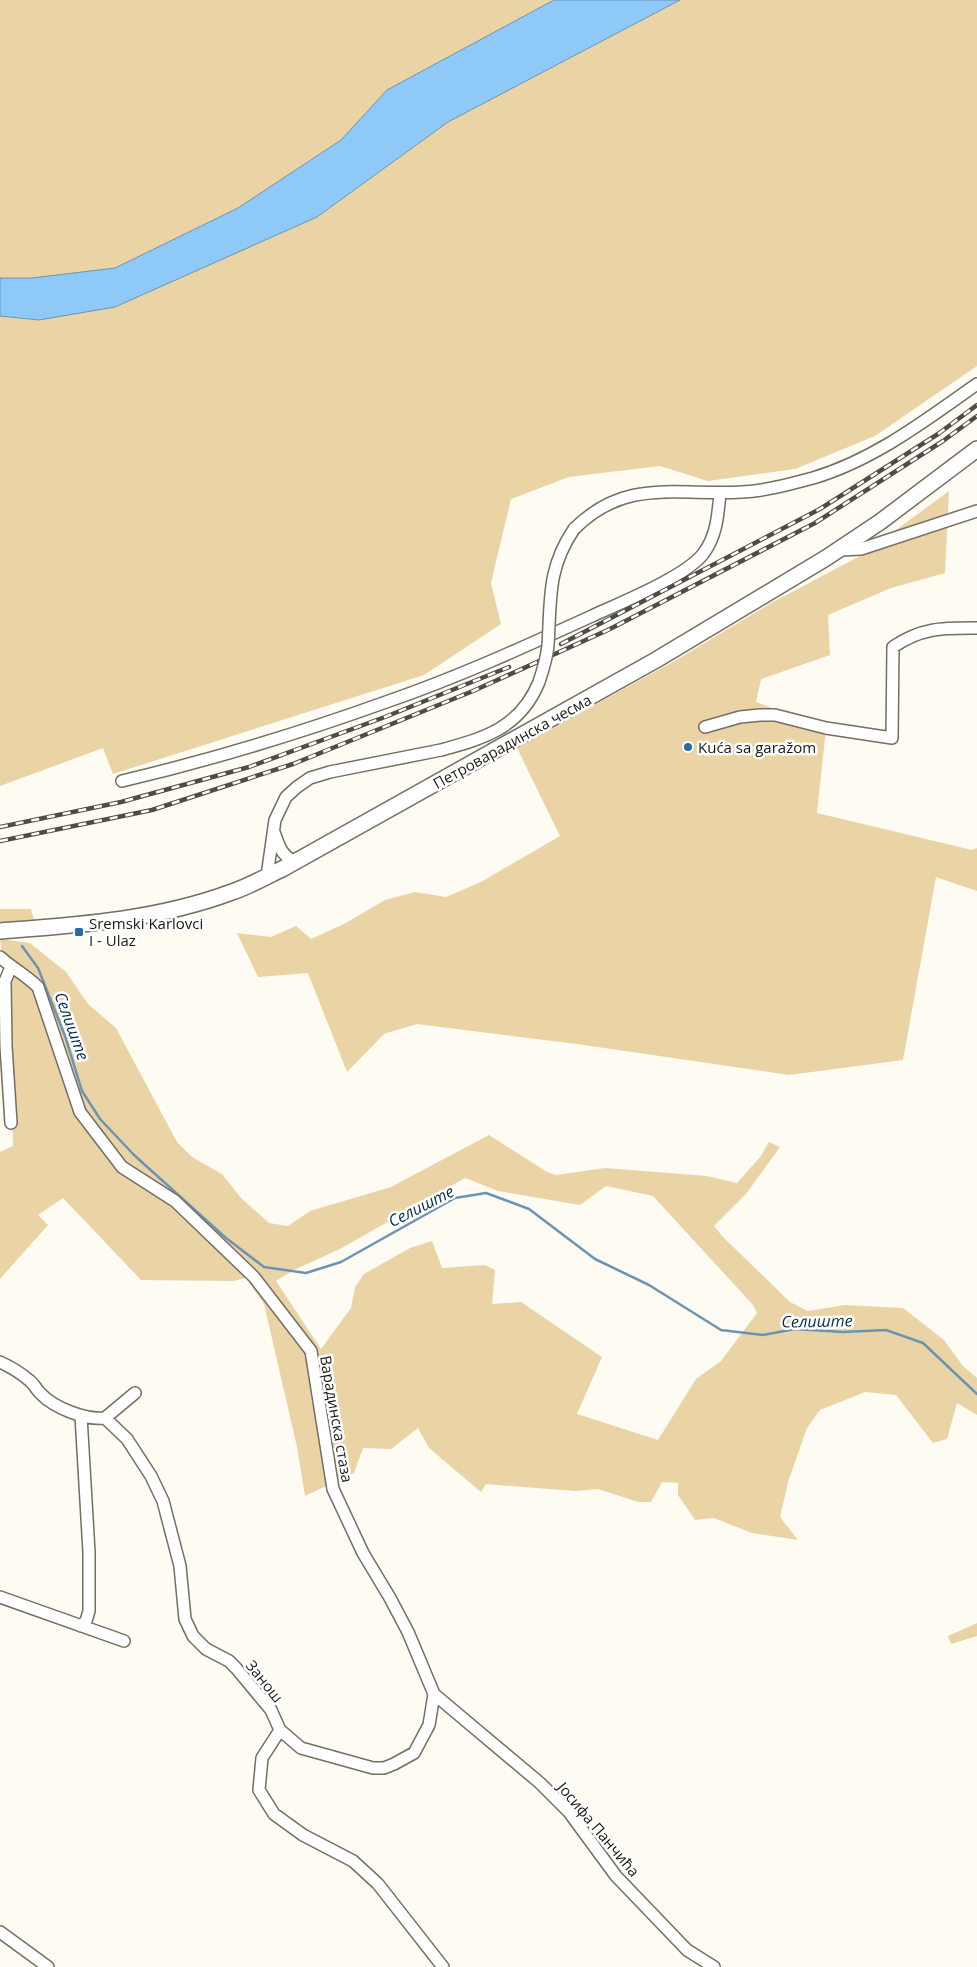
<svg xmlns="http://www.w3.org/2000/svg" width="977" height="1967" viewBox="0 0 977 1967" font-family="'Open Sans',sans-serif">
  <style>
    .green { fill: #ead4a5; fill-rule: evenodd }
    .water { fill: #8ec9f7; stroke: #6b94b3 }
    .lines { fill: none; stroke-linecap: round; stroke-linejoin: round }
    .stream { stroke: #6b94b3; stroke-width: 2.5 }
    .minor-casing { stroke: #746e63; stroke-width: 14 }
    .major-casing { stroke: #746e63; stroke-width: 18 }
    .minor { stroke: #fff; stroke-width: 11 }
    .major { stroke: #fff; stroke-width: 15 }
    .rail-casing { stroke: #4e4c46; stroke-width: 4.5 }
    .rail { stroke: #fff; stroke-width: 2.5; stroke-dasharray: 8; stroke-linecap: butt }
    .minor-bridge-casing { stroke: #746e63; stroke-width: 14; stroke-linecap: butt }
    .minor-bridge { stroke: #fff; stroke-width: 11 }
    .poi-dot { fill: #246fa2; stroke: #fff; stroke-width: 2 }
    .labels { text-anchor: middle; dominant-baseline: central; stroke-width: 5; stroke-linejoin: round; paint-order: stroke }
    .street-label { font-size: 15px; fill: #1a1813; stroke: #fff }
    .poi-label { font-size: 15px; fill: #1a1813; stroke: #fff; text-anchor: start }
    .water-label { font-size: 16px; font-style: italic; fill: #002d4b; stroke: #fff }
  </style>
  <rect width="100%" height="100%" fill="#fefbf3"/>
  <path class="green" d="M 0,0 L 554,0 L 387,90 L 341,140 L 238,208 L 115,268 L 32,278 L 0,278 Z
    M 680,0 L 977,0 L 977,366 L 875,436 L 795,469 L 708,481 L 660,466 L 569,477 L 511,499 L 491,583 L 501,624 L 424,675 L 113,774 L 103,748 L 0,786 L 0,316 L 39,320 L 317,217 L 448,122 Z
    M 949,491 L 945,573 L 891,588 L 828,615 L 830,655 L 761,679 L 756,702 L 826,728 L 817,813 L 972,850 L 977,848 L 977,891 L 936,877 L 903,1060 L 789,1075 L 577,1044 L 417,1024 L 384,1034 L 347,1072 L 308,973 L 258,977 L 237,933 L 271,937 L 296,926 L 311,939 L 344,924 L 385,900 L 415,892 L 446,897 L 481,882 L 560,836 L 517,748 L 678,659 L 771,603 L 862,555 Z
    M 0,909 L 31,909 L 34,920 L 0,923 Z
    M 0,939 L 30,943 L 66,972 L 88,1004 L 116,1028 L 177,1142 L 192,1157 L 222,1174 L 241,1198 L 269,1223 L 288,1226 L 310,1211 L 391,1187 L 489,1135 L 547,1172 L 556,1175 L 605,1168 L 707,1176 L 737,1183 L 761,1156 L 769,1142 L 780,1147 L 746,1194 L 714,1226 L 723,1237 L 790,1302 L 808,1311 L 845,1305 L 903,1308 L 944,1340 L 963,1366 L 977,1378 L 977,1415 L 957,1403 L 947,1439 L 933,1443 L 896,1395 L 865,1392 L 820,1410 L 807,1428 L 788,1482 L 780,1517 L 798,1540 L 752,1533 L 714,1518 L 695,1520 L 678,1495 L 678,1483 L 662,1482 L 651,1502 L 638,1502 L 598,1489 L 575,1491 L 486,1484 L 481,1492 L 429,1448 L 418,1428 L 391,1449 L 363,1448 L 354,1473 L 305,1496 L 297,1447 L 264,1304 L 246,1278 L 233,1281 L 141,1280 L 63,1198 L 38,1215 L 48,1225 L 0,1279 L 0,1152 L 13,1146 L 9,1008 ZM 465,1178 L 498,1191 L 580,1205 L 606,1186 L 653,1196 L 753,1305 L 757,1313 L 721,1361 L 696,1379 L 658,1440 L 577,1414 L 602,1357 L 521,1302 L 492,1304 L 495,1270 L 485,1265 L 442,1268 L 432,1241 L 410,1248 L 364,1274 L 355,1287 L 351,1308 L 321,1349 L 276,1281 L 296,1269 L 340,1249 Z
    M 977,1623 L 977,1636 L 951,1644 L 948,1636 Z"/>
  <path class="water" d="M 554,0 L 680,0 L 448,122 L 317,217 L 115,307 L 39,320 L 0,316 L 0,278 L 32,278 L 115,268 L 238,208 L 341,140 L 387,90 Z"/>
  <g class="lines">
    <path class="stream" d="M 22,946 L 38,968 L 65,1036 L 82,1091 L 100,1119 L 134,1155 L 226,1238 L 264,1267 L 306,1273 L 341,1262 L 455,1198 L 486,1193 L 529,1209 L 595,1259 L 649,1285 L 721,1330 L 763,1335 L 795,1329 L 843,1332 L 886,1330 L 923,1343 L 977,1394"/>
    <g class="minor-casing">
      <path id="minor" d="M 574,529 C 626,477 678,496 742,492 C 766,491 790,484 813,478 C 874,460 926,420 977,384
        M 840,550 L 861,549 L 977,511
        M 705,727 L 740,717 L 760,715 L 775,715 L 826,728 L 892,738 L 893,647 C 922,627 944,628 977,628
        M 122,781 C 211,760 300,733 386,702 C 456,678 524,647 592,616 C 620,603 685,577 703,554 C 717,536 718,514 720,493
        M 274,832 C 279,846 281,855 295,862
        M 267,876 L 275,820 L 286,797 L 297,787 L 310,778 L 330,772 L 441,750
        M 0,957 C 12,968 26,975 38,987 L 80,1112 L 122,1167 L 175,1201 L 254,1277 L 311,1351 L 333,1489 L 363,1553 L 390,1598 L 408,1632 L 434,1694 L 429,1725 L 414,1753 L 394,1764 L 384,1768 L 373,1768 L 301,1748 L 280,1730 L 271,1710 L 236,1668 L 229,1661 L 206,1649 L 193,1636 L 185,1619 L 180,1566 L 163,1501 L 151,1476 L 127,1439 L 105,1418 C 85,1420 54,1408 40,1393 C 36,1389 34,1384 30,1381 C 21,1373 11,1367 0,1362
        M 11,1123 L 6,1046 L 5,981 L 11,967
        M 81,1416 L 89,1552 L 89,1611 L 86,1621 L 81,1626
        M 105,1418 L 135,1393
        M 0,1597 L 124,1641
        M 434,1694 L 540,1783 L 569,1812 L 616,1876 L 687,1950 L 714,1967
        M 280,1730 L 262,1758 L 259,1790 L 274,1814 L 303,1835 L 353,1861 L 378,1884 L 443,1967
        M 0,1932 L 48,1967"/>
    </g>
    <g class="major-casing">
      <path id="major" d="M 0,931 C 79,925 157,920 232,892 C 250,886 267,876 284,868 L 656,660 L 826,558 L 880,522 L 977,449"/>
    </g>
    <use href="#minor" class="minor"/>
    <use href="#major" class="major"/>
    <g class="rail-casing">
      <path id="rail" d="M 561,644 L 820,509 L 938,434 L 977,405
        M 0,827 L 121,802 L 249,767 L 385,717 L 509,667
        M 0,841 L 152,810 L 293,764 L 473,691 L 610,629 L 815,523 L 943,441 L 977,416"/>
    </g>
    <use href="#rail" class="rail"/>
    <g class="minor-bridge-casing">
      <path id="minor-bridge" d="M 441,750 C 485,738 520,728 539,682 C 543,670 547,658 548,645 C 551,599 547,569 574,529"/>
    </g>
    <use href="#minor-bridge" class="minor-bridge"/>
  </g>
  <g class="poi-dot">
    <circle cx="688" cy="747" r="5"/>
    <rect x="74" y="927" width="10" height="10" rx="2.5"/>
  </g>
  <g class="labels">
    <g class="street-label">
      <text transform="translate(512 741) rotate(-29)">Петроварадинска чесма</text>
      <text transform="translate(337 1419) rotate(80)">Варадинска стаза</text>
      <text transform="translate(265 1681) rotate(51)">Занош</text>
      <text transform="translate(599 1829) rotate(50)">Јосифа Панчића</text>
    </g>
    <g class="poi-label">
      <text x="698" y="747">Kuća sa garažom</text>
      <text x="89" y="923">Sremski Karlovci<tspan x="89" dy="17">I - Ulaz</tspan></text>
    </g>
    <g class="water-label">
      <text transform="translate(72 1026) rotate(70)">Селиште</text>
      <text transform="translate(421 1206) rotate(-27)">Селиште</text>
      <text transform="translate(817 1321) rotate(-1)">Селиште</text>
    </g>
  </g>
</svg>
